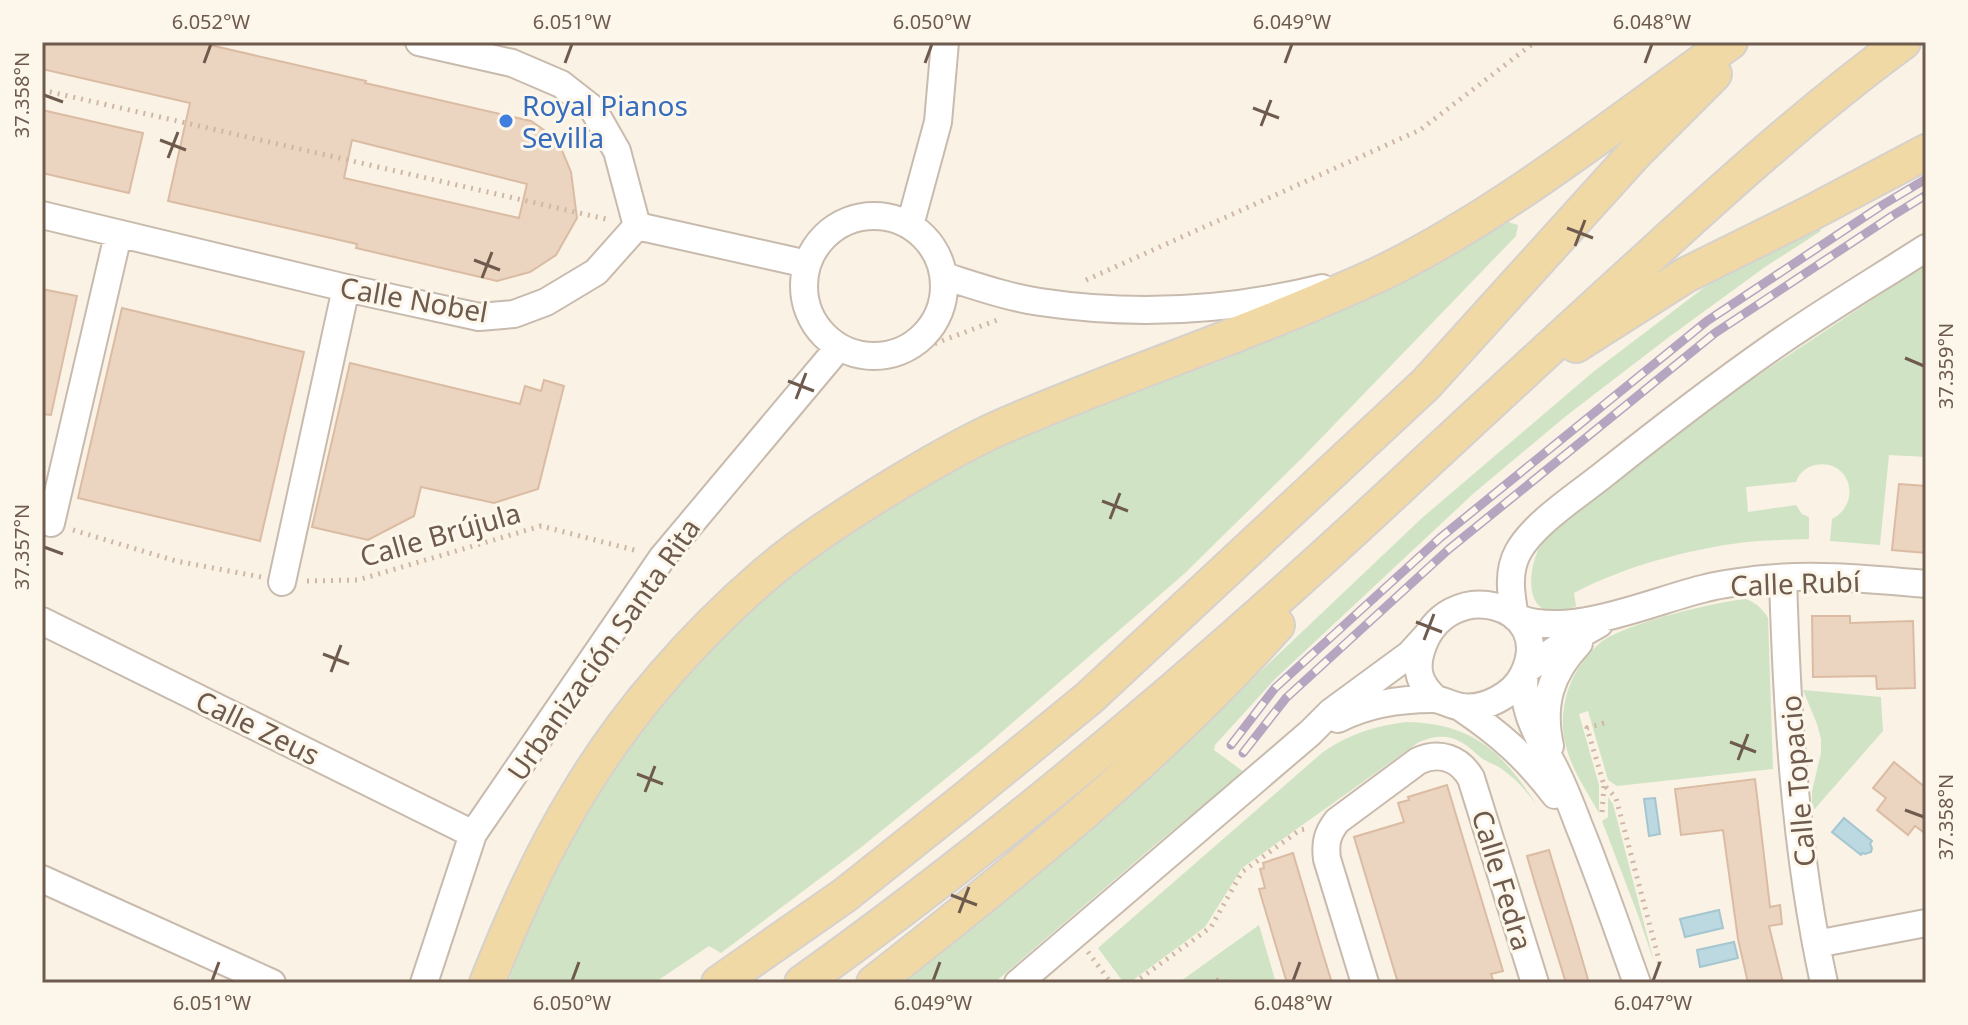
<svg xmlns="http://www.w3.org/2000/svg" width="1968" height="1025" viewBox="0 0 1968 1025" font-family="'Noto Sans',sans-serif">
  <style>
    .green { fill: #d0e4c5 }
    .water { fill: #bcd8e0; stroke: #a4c6d0; stroke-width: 2 }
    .building { fill: #ebd4c0; stroke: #dbbca3; stroke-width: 2; fill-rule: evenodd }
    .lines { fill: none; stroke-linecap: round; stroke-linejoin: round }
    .minor-casing { stroke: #c8bbad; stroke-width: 30 }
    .major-casing { stroke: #d6d1cd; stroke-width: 38 }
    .path { stroke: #cfb7a4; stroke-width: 5; stroke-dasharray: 2 6; stroke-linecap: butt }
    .minor { stroke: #fff; stroke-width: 26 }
    .major { stroke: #f0d9a5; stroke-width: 34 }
    .rail-casing { stroke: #b6a5c1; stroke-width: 9 }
    .rail { stroke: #fcf7ea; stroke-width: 6; stroke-dasharray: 18; stroke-linecap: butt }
    .ticks { fill: none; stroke: #6e5b4e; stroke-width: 3 }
    .shop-dot { fill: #3f7fe0; stroke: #fcf7ea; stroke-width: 3 }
    .labels { text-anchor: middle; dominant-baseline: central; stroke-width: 6; stroke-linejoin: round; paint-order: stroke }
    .shop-label { font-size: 28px; fill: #366cbe; stroke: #fcf7ea; text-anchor: start }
    .street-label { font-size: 28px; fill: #6e5b4e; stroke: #fcf7ea }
    .neatline { fill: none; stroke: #6e5b4e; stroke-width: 3 }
    .ticks-label { font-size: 20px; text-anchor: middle; fill: #6e5b4e }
  </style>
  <rect width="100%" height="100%" fill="#f9f2e5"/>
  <path class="green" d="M 1508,222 L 1518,225 L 1516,236 L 1302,458 L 1184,574 L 981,750 L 859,849 L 721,953 L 709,946 L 654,983 L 508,983 L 531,921 L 568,843 L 599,790 L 635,737 L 703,657 L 757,604 L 830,546 L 937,474 L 1048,425 L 1223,360 L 1337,308 L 1449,254 Z
    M 1817,225 L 1821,231 L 1765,267 L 1669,337 L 1566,416 L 1474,493 L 1275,679 L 1215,745 L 1214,750 L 1244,772 L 1155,845 L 994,983 L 902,983 L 965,933 L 1045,865 L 1207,722 L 1422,518 L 1593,372 L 1718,277 Z
    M 1926,264 L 1926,457 L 1889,455 L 1880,545 L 1830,541 L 1832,519 C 1863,503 1850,458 1815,465 C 1806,467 1799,473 1796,482 L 1746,487 L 1748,512 L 1796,505 L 1802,514 L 1809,517 L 1809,539 C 1788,540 1767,540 1746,542 C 1690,549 1625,566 1574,593 L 1576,606 C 1523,630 1523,570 1545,537 L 1629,468 L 1715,404 Z
    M 1746,599 C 1756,603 1762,608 1768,618 L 1773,769 L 1617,786 L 1608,780 L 1588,711 L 1579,714 L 1599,785 L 1599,813 C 1586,790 1570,767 1565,742 C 1557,706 1572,666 1600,643 C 1623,624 1714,602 1746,599 Z
    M 1803,690 L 1881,697 L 1883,731 L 1812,812 L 1812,791 L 1821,753 L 1821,739 L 1817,724 Z
    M 1406,722 C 1482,723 1510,762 1547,821 C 1535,801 1521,783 1502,769 C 1495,764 1486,762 1480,757 C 1460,738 1446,731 1419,742 L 1242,868 L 1205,927 L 1129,983 L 1124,983 L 1098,948 L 1323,752 C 1349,734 1375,726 1406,722 Z
    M 1608,797 L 1613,804 L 1654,962 L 1638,915 L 1602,821 L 1608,817 Z
    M 1259,925 L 1276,983 L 1178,983 Z"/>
  <path class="water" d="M 1655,798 L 1660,834 L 1649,836 L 1644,799 Z
    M 1844,818 L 1872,841 L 1870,844 L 1872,848 L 1871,852 L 1865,854 L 1862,853 L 1861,855 L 1832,832 Z
    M 1719,910 L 1723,928 L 1685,937 L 1680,919 Z
    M 1734,942 L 1738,958 L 1700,967 L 1697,950 Z"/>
  <path class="building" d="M 42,42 L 197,42 L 366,81 L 365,83 L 531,121 L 544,130 L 561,148 L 571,172 L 577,218 L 556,255 L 530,272 L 497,281 L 356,248 L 357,244 L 168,201 L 190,103 L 42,69 ZM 352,140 L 527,184 L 519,218 L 344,178 Z
    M 42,110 L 143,133 L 129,193 L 42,173 Z
    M 42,289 L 77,296 L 51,415 L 42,414 Z
    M 122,308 L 304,352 L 260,541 L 78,498 Z
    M 350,363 L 520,404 L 525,386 L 541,391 L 544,380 L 564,386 L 538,489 L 494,503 L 421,487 L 414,516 L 368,540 L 312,527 Z
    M 1899,484 L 1926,486 L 1926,553 L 1892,550 Z
    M 1812,616 L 1850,616 L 1850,623 L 1913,621 L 1915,688 L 1877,689 L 1876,676 L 1813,677 Z
    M 1894,762 L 1926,788 L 1926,834 L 1915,826 L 1908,835 L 1877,810 L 1886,798 L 1873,788 Z
    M 1755,779 L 1770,907 L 1780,905 L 1782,924 L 1769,926 L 1783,983 L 1748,983 L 1738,939 L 1723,830 L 1681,835 L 1675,789 Z
    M 1447,785 L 1503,971 L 1491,974 L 1494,983 L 1398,983 L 1354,837 L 1404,822 L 1398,803 L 1409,800 L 1408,797 Z
    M 1549,850 L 1578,945 L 1589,983 L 1566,983 L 1534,880 L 1527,856 Z
    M 1293,853 L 1323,954 L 1332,983 L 1287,983 L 1259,889 L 1265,888 L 1260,869 L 1264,868 L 1263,863 Z"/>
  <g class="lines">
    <g class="minor-casing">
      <path id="minor" d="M 419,42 L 512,63 L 561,84 L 593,109 L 617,151 L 637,226
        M 42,215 L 346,288 L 479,317 L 514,314 L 546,302 L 596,272 L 637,226
        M804 286a70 70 0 1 1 140 0a70 70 0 1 1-140 0Z
        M 910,225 L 938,122 L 945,42
        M 637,226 L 807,264
        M 1926,248 C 1873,282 1819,314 1768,350 C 1711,390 1657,432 1603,475 C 1578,495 1533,524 1518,552 C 1507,572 1511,595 1515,617 C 1569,640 1651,601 1706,588 C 1721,584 1738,582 1754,580 C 1811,573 1869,579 1926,584
        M 944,276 C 976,286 1007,297 1040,302 C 1133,316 1230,311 1322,288
        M 51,523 L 118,235
        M 1783,578 C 1787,714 1795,850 1824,983
        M 282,582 L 346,288
        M 42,621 L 473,834
        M 1599,624 L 1560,646 L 1525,671 C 1520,709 1538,736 1555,769 C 1564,787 1572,807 1579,826 C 1600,877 1618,931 1637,983
        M 1460,707 C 1500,734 1526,757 1555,795
        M 1338,719 C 1367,704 1401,699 1433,699 C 1442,699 1452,706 1462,707 C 1485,710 1513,695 1523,675 C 1559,603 1445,572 1421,651 C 1415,671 1420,685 1436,699
        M 1550,746 C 1541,704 1550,674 1579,643
        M 42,879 L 272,983
        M 1816,944 L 1926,923
        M 424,983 L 473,834 L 662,558 L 839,347
        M 1018,983 L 1310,733 L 1331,712 L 1410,654 L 1429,633
        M 1365,983 L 1327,859 C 1325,843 1327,834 1337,821 L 1418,761 C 1439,751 1459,758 1471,778 L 1535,983"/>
    </g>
    <g class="major-casing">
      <path id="major" d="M 1576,345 L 1686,275 L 1809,214 L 1926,152
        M 487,983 C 513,918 541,854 578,794 C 626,713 695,635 766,574 C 801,544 840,519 878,495 C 917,471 957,447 999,428 C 1102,383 1210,347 1314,303 C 1338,292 1364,282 1388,270 C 1511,208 1618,121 1730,42
        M 719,983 L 845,895 L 963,801 L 1089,698 L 1426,384 L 1636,152 L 1714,74
        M 802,983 C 1009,835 1204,669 1390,496 C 1476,416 1561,337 1647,259 C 1730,183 1813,108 1903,42
        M 874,983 C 1015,872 1157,759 1277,625"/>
    </g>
    <path class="path" d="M 42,90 L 610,220
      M 1086,280 L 1420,130 L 1535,42
      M 859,359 L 880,364 L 1000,319
      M 73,530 L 176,561 L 261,577
      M 307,581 L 358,580 L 541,526 L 638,551
      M 1604,723 L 1587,728 L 1604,785 L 1616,798 L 1660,964
      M 1602,812 L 1604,786
      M 1088,952 L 1111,983
      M 1134,983 L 1211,927 L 1242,872 L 1300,830 L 1305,829
      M 1209,983 L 1217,980 L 1230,983"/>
    <use href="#minor" class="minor"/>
    <use href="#major" class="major"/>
    <g class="rail-casing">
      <path id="rail" d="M 1231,745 L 1275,688 L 1440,538 L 1707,321 L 1884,204 L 1926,179
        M 1243,753 L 1286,698 L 1449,549 L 1715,333 L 1892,216 L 1926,195"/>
    </g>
    <use href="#rail" class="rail"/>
  </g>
  <path class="ticks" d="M 204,63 L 211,44M 565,63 L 572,44M 925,63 L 932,44M 1285,63 L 1292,44M 1645,63 L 1652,44M 44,95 L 63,102M 1253,108 L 1279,118M 1261,126 L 1271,100M 160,140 L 186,150M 168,158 L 178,132M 1567,228 L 1593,238M 1575,246 L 1585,220M 474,260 L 500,270M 482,278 L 492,252M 1905,358 L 1924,366M 788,381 L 814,391M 796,399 L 806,373M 1102,501 L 1128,511M 1110,519 L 1120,493M 44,547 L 63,554M 1416,622 L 1442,632M 1424,640 L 1434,614M 323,654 L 349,664M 331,672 L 341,645M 1730,742 L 1756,752M 1738,760 L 1748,734M 637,774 L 663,784M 645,792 L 655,766M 1905,810 L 1924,817M 951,895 L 977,905M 959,913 L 969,887M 212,981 L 219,962M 572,981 L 579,962M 933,981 L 940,962M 1293,981 L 1300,962M 1653,981 L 1660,962"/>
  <circle class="shop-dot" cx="506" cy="121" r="8"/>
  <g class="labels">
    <g class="shop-label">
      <text x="522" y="105">Royal Pianos<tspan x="522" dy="32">Sevilla</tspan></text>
    </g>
    <g class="street-label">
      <text transform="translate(414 299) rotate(10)">Calle Nobel</text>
      <text transform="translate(440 534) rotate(-16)">Calle Brújula</text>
      <text transform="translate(1795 583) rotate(-2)">Calle Rubí</text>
      <text transform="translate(603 649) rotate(-55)">Urbanización Santa Rita</text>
      <text transform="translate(258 727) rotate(26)">Calle Zeus</text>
      <text transform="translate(1797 781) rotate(-95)">Calle Topacio</text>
      <text transform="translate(1503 880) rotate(73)">Calle Fedra</text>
    </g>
  </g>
  <rect width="1968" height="1025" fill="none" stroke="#fcf7ea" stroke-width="88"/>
  <rect x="44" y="44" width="1880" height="937" class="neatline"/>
  <g class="ticks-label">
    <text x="211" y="29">6.052°W</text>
    <text x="572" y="29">6.051°W</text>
    <text x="932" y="29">6.050°W</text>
    <text x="1292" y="29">6.049°W</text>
    <text x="1652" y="29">6.048°W</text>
    <text transform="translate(22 95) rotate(-90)" y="7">37.358°N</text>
    <text transform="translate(1946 366) rotate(-90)" y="7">37.359°N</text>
    <text transform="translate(22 547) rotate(-90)" y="7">37.357°N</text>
    <text transform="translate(1946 817) rotate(-90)" y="7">37.358°N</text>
    <text x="212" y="1010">6.051°W</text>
    <text x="572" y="1010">6.050°W</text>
    <text x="933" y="1010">6.049°W</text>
    <text x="1293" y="1010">6.048°W</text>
    <text x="1653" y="1010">6.047°W</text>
  </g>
</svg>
